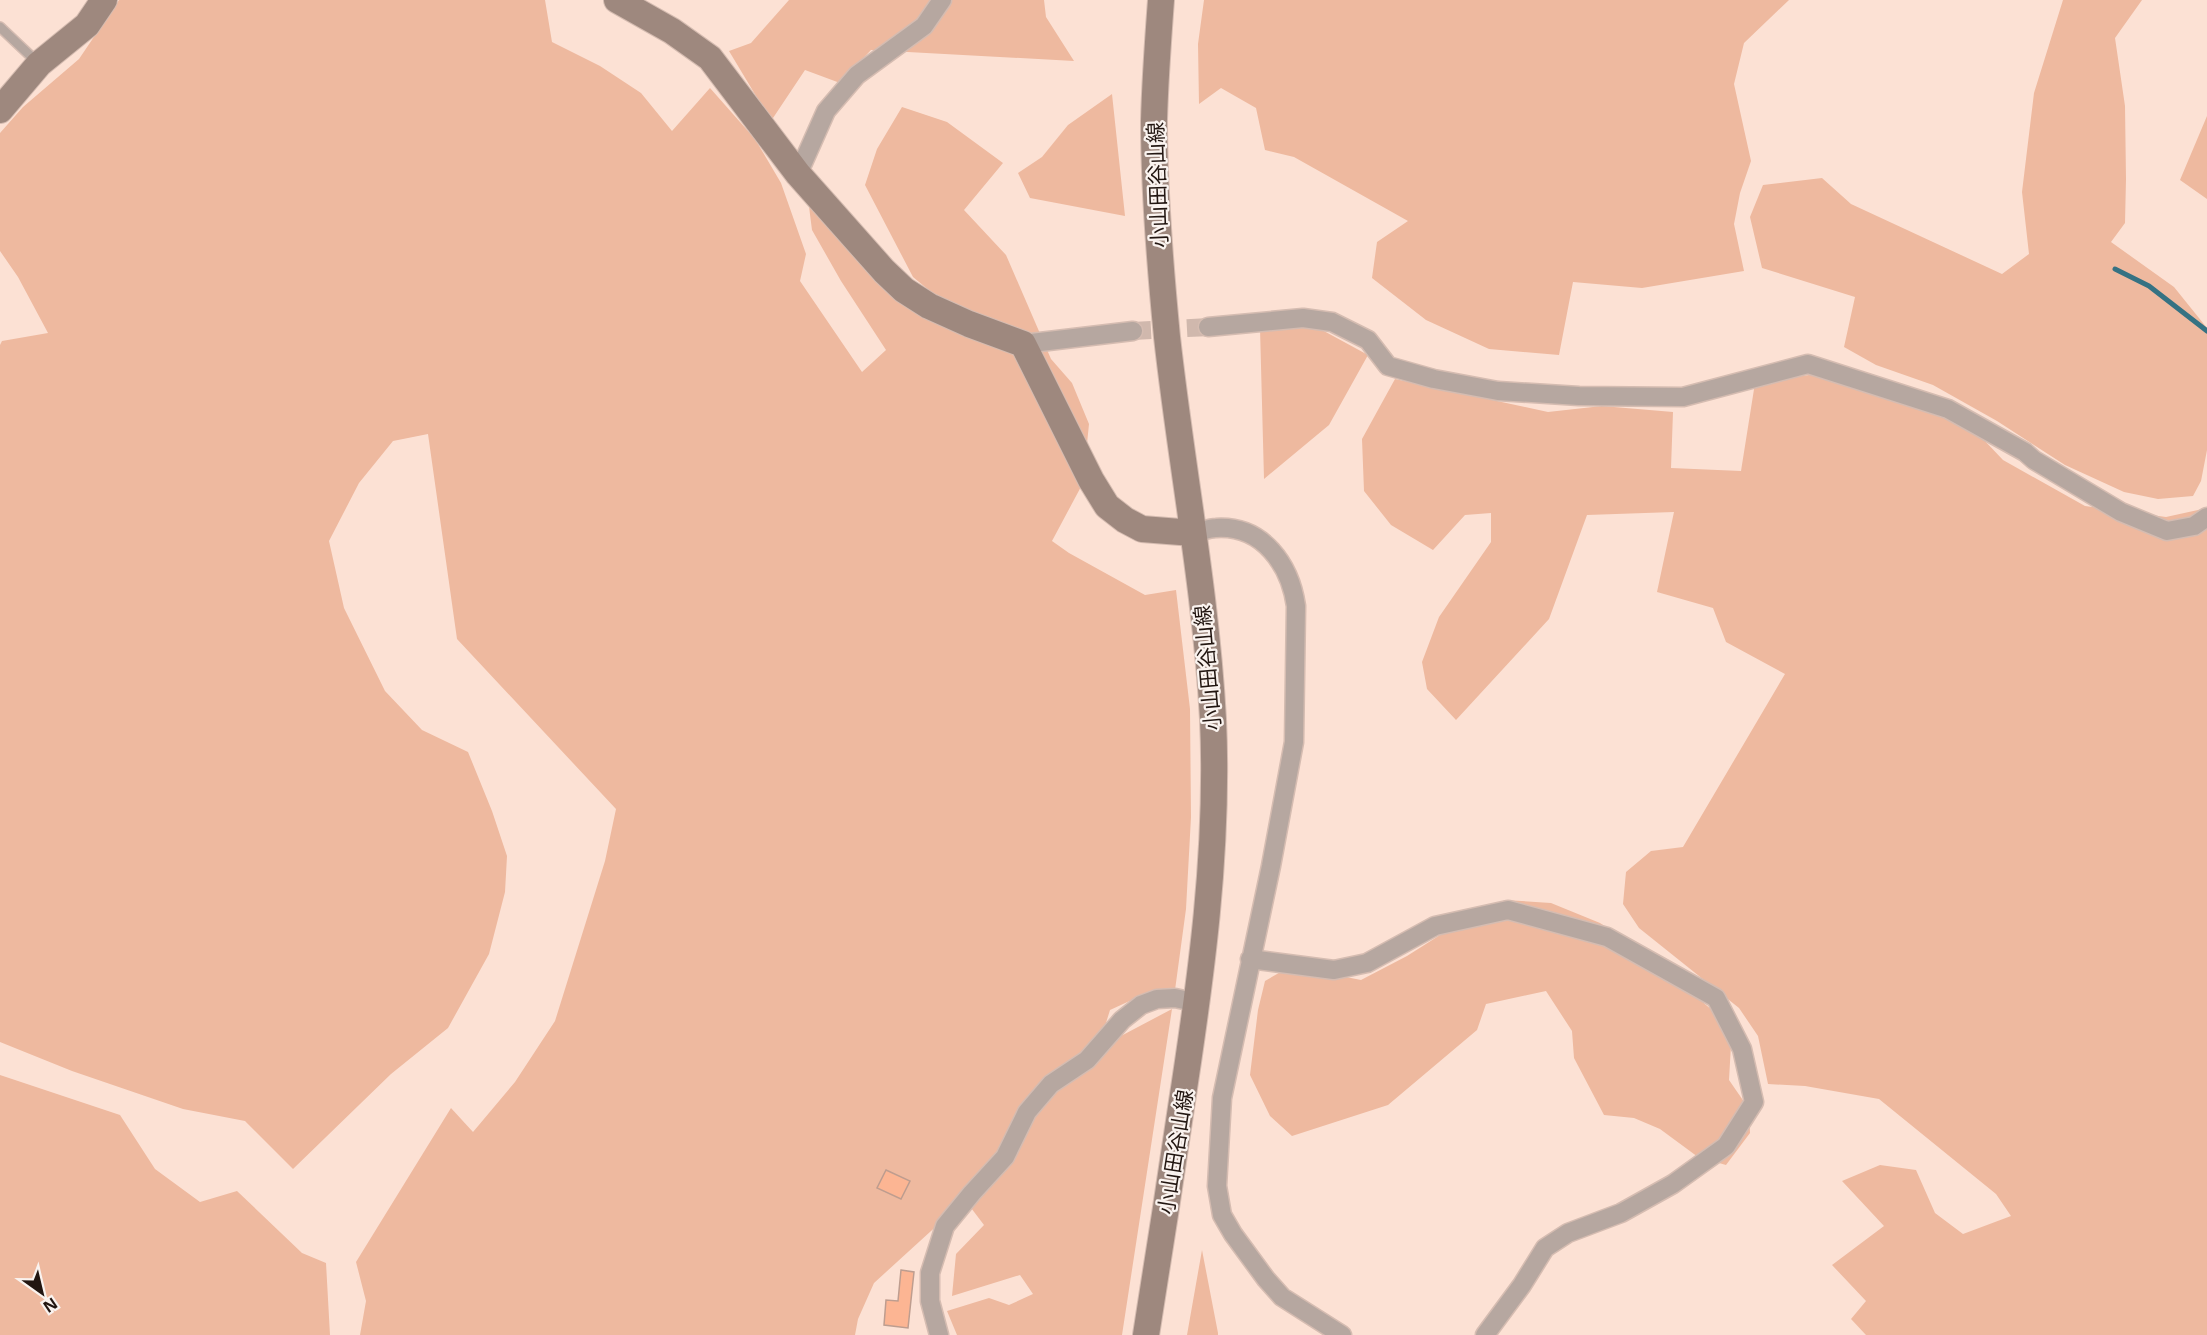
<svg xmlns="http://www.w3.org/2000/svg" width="2207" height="1335" viewBox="0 0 2207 1335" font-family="'Open Sans','Noto Sans JP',sans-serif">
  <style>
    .green { fill: #eeb99f }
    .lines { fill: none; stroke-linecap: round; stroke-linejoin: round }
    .stream { stroke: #357283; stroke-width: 5 }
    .building { fill: #fcb593; stroke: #be9d8f; stroke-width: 1.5 }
    .street-tunnel { stroke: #d0b8ad; stroke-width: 18; stroke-dasharray: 18 9; stroke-linecap: butt }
    .lane-casing { stroke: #d5bcb1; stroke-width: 12 }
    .street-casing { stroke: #d5bcb1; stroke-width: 21 }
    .secondary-casing { stroke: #d5bcb1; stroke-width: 28 }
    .lane { stroke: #b6a7a0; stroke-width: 9 }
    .street { stroke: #b6a7a0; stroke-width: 18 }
    .secondary { stroke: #9e887e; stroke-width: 26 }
    .labels { text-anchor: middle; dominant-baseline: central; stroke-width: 4.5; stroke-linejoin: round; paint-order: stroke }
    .street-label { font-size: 21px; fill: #221611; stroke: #faf3ef }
  </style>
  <rect width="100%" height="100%" fill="#fce1d4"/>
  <path class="green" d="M 119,0 L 545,0 L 552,42 L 600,66 L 641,93 L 672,131 L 710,88 L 755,139 L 781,183 L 806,254 L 800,281 L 862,372 L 886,350 L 841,281 L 812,230 L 807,191 L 879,282 L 933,322 L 950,314 L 942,301 L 913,277 L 865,185 L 877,149 L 902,107 L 947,122 L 1003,163 L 964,210 L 1006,255 L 1051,359 L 1072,383 L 1089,424 L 1083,483 L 1052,541 L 1069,553 L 1145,595 L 1176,590 L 1190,709 L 1191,817 L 1186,909 L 1175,990 L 1147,993 L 1110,1010 L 1100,1042 L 1119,1037 L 1172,1009 L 1122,1335 L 957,1335 L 947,1311 L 989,1298 L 1009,1305 L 1033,1294 L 1020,1275 L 952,1296 L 956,1254 L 984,1225 L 965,1200 L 874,1283 L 858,1319 L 855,1335 L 360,1335 L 366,1301 L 356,1262 L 451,1108 L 473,1132 L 515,1082 L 555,1021 L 605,861 L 616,809 L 457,639 L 428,434 L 393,441 L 359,483 L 329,541 L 344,608 L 385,691 L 422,730 L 468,752 L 492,811 L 507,856 L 505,892 L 489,954 L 448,1028 L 391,1074 L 293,1169 L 245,1121 L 183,1109 L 72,1071 L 0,1042 L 0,345 L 2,341 L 48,333 L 18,277 L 0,251 L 0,133 L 23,107 L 79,59 Z
    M 789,0 L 1044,0 L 1046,17 L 1074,61 L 871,50 L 840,83 L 805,70 L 771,121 L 729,51 L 751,43 Z
    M 1204,0 L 1789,0 L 1744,43 L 1734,84 L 1751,161 L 1740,193 L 1734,224 L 1744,271 L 1642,288 L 1573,282 L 1559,355 L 1489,349 L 1426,320 L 1372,278 L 1377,242 L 1408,221 L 1294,157 L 1265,150 L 1256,108 L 1221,88 L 1199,104 L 1198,44 Z
    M 2063,0 L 2142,0 L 2115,38 L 2125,106 L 2126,179 L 2125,223 L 2111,242 L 2174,287 L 2207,328 L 2207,450 L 2201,481 L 2193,496 L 2158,499 L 2124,492 L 2065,465 L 1997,421 L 1933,385 L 1876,365 L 1844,347 L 1855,297 L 1762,268 L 1750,217 L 1763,185 L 1822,178 L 1851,204 L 2002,274 L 2029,254 L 2022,192 L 2034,93 Z
    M 1112,94 L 1125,216 L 1030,198 L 1018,173 L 1042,157 L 1068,125 Z
    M 2207,116 L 2207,199 L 2180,180 Z
    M 1311,324 L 1368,355 L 1329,425 L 1264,479 L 1260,328 Z
    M 1809,375 L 1846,376 L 1905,385 L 1984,440 L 2003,460 L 2085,506 L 2166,517 L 2207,508 L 2207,1335 L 1866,1335 L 1851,1319 L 1866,1301 L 1832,1265 L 1884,1226 L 1842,1181 L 1880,1165 L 1916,1170 L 1935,1213 L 1963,1234 L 2011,1216 L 1996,1194 L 1879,1099 L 1805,1086 L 1768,1084 L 1758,1036 L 1739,1008 L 1639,928 L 1623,904 L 1626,872 L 1651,851 L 1683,847 L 1785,674 L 1726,642 L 1713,608 L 1657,592 L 1674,512 L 1587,515 L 1549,619 L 1456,720 L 1427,689 L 1422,662 L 1439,617 L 1491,542 L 1491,513 L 1465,515 L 1433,550 L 1391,525 L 1364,491 L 1362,439 L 1395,379 L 1548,412 L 1602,406 L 1673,412 L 1671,468 L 1741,471 L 1755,383 Z
    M 1505,900 L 1551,903 L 1600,923 L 1640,949 L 1732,1027 L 1729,1080 L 1749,1109 L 1750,1133 L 1726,1165 L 1698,1157 L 1660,1129 L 1634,1118 L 1604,1115 L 1574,1058 L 1572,1031 L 1546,991 L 1486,1004 L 1477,1030 L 1388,1105 L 1292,1136 L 1270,1116 L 1250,1075 L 1258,1010 L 1265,981 L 1291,966 L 1361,980 L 1407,956 L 1470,916 Z
    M 0,1075 L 120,1115 L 155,1169 L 200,1202 L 237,1191 L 302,1253 L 326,1263 L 330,1335 L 0,1335 Z
    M 1202,1250 L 1218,1333 L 1218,1335 L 1187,1335 Z"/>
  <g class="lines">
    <path class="stream" d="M 2115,269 L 2149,286 L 2207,331"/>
  </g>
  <path class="building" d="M 886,1170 L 910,1181 L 901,1199 L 877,1188 Z
    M 901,1270 L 914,1272 L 908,1328 L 884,1325 L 886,1300 L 898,1301 Z"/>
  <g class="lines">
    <path class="street-tunnel" d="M 1133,331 L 1208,327"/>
    <g class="lane-casing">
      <path id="lane" d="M 0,27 L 37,62"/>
    </g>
    <g class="street-casing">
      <path id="street" d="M 798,174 L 826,111 L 857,75 L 924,26 L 942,0
        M 1208,327 L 1303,318 L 1332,322 L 1368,340 L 1388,366 L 1434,379 L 1498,391 L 1579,396 L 1683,397 L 1808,364 L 1948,409 L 2025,452 L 2034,460 L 2121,512 L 2167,531 L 2194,526 L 2207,517
        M 1023,344 L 1133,331
        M 1193,533 C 1200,532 1209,528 1216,528 C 1263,525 1290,565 1296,606 L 1294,742 L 1271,866 L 1222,1098 L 1217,1186 L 1222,1215 L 1233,1234 L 1266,1279 L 1282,1297 L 1342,1335
        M 1250,959 L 1334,970 L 1367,963 L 1435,926 L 1508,910 L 1607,937 L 1716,998 L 1742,1049 L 1754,1102 L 1726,1146 L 1673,1184 L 1621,1213 L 1568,1233 L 1545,1248 L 1522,1285 L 1485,1335
        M 939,1335 L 930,1301 L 930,1273 L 945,1226 L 972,1193 L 1005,1157 L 1027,1112 L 1051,1084 L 1087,1060 L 1122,1020 L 1141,1005 L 1157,999 L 1175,998 L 1198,1003"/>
    </g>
    <g class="secondary-casing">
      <path id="secondary" d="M 617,0 L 672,31 L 710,58 L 798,174 L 884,271 L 904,290 L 929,306 L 969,324 L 1023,344 L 1091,480 L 1107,506 L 1125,520 L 1142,529 L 1193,533
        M 0,110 L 39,64 L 87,25 L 104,0
        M 1146,1335 C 1158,1259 1170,1184 1181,1108 C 1201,979 1219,850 1213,719 C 1206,591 1181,464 1167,337 C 1160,265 1154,193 1154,121 C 1155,81 1158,40 1161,0"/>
    </g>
    <use href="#lane" class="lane"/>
    <use href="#street" class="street"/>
    <use href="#secondary" class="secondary"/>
  </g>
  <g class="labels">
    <g class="street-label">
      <text transform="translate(1157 185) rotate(-92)">小山田谷山線</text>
      <text transform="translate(1207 668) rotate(-95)">小山田谷山線</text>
      <text transform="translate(1175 1152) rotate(-81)">小山田谷山線</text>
    </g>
  </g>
  <g transform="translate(42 1293) rotate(146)" stroke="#faf3ef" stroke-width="4.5" paint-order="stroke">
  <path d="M0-4.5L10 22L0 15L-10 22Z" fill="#221611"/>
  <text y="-9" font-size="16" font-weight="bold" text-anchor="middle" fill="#221611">N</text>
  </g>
</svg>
